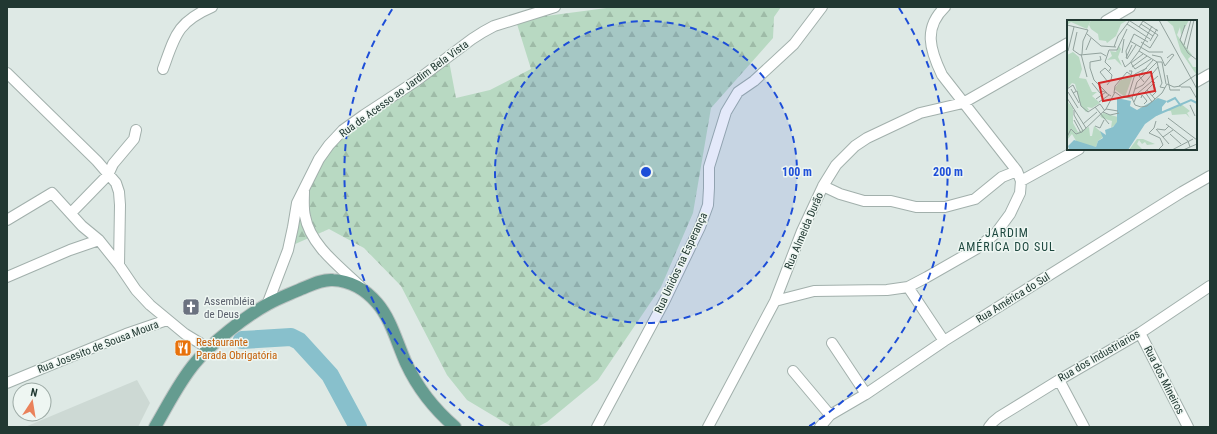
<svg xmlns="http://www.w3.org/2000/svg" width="1217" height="434" viewBox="0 0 1217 434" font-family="'Roboto Condensed',sans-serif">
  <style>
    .built { fill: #cdd9d4 }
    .forest { fill: url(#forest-firs) }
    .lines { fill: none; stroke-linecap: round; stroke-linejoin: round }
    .river { stroke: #88c0cc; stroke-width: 18 }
    .minor-casing { stroke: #a2b0ac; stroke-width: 12 }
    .primary-casing { stroke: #bcc3c2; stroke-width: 14 }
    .minor { stroke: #fff; stroke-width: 10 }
    .primary { stroke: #659c90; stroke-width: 12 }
    .ring { fill: none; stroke: #1d4ed8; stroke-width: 2; stroke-dasharray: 7 5 }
    .labels { text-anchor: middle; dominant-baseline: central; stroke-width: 3; stroke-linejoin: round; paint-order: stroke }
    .street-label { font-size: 11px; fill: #213832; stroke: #eef6f2 }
    .worship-label { font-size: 11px; fill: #5b616d; stroke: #eef6f2; text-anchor: start }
    .food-label { font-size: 11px; fill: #c56008; stroke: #eef6f2; text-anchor: start }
    .neighbourhood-label { font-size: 12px; letter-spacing: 1px; fill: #1e483f; stroke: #eef6f2 }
    .inset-river { fill: none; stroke: #88c0cc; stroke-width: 2 }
    .inset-road { fill: none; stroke: #92a29d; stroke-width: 1 }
    .view { fill: #d62828; fill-opacity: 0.15; stroke: #d62828; stroke-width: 2 }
    .inset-edge { fill: none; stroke: #213832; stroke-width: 2 }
    .centre { fill: #1d4ed8; stroke: #eef6f2; stroke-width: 2 }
    .ring-label { font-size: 12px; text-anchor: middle; font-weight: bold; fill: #1d4ed8; stroke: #eef6f2; stroke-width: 3; stroke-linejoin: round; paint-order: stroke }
  </style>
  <defs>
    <pattern id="forest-firs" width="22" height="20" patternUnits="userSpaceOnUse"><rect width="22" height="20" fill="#b8d9c2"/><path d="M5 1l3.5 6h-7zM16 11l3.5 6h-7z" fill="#9ebba7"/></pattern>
  </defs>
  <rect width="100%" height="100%" fill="#dee9e5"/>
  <path class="built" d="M 137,380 L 150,403 L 138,427 L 25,427 Z"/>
  <path class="forest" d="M 614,7 L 781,7 L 774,17 L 773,38 L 711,108 L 693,213 L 661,287 L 598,380 L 547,422 L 537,427 L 512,427 L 467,400 L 447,375 L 401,286 L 364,248 L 329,229 L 293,245 L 305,195 L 323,162 L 338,141 L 391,101 L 419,86 L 449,61 L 456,98 L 490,90 L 531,69 L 517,24 L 531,18 Z"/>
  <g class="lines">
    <path class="river" d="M 242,340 L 291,337 L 299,341 L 330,375 L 358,427"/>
    <g class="minor-casing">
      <path id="minor" d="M 1106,21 L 1130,7
        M 163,69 C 175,36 177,22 212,7
        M 7,73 L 97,161 L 116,183 L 119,192 L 120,205 L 119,265
        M 1196,82 L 1210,74
        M 1021,181 L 1079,149
        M 823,186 L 840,194 L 864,201 L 891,201 L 916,207 L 945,207 L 975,199 L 1002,177 L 1017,171
        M 304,191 C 304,199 303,208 305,216 C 310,245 340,267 360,286
        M 71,213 L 108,175 L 113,164 L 134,139 L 136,130
        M 7,220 L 52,193 L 82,226 L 99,240 L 119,265 L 136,290 L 150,305 L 185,334 L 208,348
        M 7,277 L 70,250 L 99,240
        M 908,287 L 944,341
        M 775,301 L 814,291 L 887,290 L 908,287 L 927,277 L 976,249 L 996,233 L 1010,214 L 1020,193 L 1021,181 L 1017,171 L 942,75 C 930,50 923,28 945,7
        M 267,305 L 288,250 L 293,227 L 297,203 L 319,159 L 329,145 L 343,130 L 364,115 L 416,81 L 472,39 L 483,32 L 494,26 L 555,7
        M 1140,333 L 1188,427
        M 832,343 L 866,394
        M 793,371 L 830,415
        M 1059,380 L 1084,427
        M 7,383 L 126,334 L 167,320
        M 597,427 L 664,302 L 700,227 L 708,205 L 709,188 L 709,167 L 726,112 L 738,92 L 754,81 L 794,44 L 822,7
        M 708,427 L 775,301 L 802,231 L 823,186 L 836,165 L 855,146 L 867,138 L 920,113 L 963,103 L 1068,43
        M 820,427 L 830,415 L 866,394 L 944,341 L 1182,192 L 1210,176
        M 989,427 L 993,422 L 999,417 L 1059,380 L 1140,333 L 1210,286"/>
    </g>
    <g class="primary-casing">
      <path id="primary" d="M 155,427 C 168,405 179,382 195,363 C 211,343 246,316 268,304 C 279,298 290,294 301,289 C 311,285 322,279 333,280 C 351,281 365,289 377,303 C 391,319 397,343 406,363 C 418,389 434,409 455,427"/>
    </g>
    <use href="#minor" class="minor"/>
    <use href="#primary" class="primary"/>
  </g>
  <circle cx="646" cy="172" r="151" fill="#1d4ed8" fill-opacity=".12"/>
  <g class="ring">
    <circle cx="646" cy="172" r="151"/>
    <path d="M484 427A302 302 0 0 1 393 8M899 8A302 302 0 0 1 808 427"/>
  </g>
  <defs>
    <g id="church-square" transform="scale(0.9)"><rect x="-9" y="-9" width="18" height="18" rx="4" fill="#6b7280" stroke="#eef6f2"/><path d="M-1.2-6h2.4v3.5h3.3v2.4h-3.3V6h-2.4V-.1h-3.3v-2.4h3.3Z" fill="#fff"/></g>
    <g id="restaurant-square" transform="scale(0.9)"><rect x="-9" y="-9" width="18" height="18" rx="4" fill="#e8710a" stroke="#eef6f2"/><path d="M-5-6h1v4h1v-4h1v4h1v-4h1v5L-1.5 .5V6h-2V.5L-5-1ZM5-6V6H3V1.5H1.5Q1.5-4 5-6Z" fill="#fff"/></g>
  </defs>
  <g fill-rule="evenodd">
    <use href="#church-square" x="191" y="307"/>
    <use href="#restaurant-square" x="183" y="348"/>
  </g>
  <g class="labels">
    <g class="street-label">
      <text transform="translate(404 89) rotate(-36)">Rua de Acesso ao Jardim Bela Vista</text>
      <text transform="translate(804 231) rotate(-67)">Rua Almeida Durão</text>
      <text transform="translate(681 263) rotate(-65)">Rua Unidos na Esperança</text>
      <text transform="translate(1013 298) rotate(-32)">Rua América do Sul</text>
      <text transform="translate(98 347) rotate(-21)">Rua Josesito de Sousa Moura</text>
      <text transform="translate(1099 356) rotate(-30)">Rua dos Industriarios</text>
      <text transform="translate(1164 380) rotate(63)">Rua dos Mineiros</text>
    </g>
    <g class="worship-label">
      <text x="204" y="301">Assembléia<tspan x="204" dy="13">de Deus</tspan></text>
    </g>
    <g class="food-label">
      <text x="196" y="342">Restaurante<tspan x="196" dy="13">Parada Obrigatória</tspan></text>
    </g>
    <g class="neighbourhood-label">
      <text x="1007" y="233">JARDIM<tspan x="1007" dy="14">AMÉRICA DO SUL</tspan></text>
    </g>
  </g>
  <g transform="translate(1067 20)">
    <rect width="130" height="130" fill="#dee9e5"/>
    <path d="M 24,0 L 61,0 L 54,4 L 49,16 L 40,23 L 39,21 L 32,20 L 31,14 L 24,9 L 22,5 ZM 99,0 L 122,0 L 114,15 L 113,7 L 110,15 L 125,35 L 121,39 L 126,47 L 130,47 L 129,54 L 114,32 L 106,6 ZM 52,26 L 54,29 L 51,37 L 55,46 L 48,39 L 40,40 L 45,36 L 43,31 L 49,32 ZM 6,32 L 12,37 L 15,49 L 12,58 L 19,59 L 25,72 L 30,72 L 25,76 L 33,83 L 25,88 L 20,87 L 22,90 L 19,92 L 14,86 L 8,64 L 5,63 L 0,69 L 0,35 ZM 66,55 L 58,77 L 47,69 L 54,60 ZM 0,81 L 6,88 L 6,103 L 11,112 L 22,107 L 23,116 L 25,116 L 27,106 L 34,112 L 36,117 L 31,121 L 29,127 L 11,124 L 5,114 L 0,120 ZM 114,84 L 123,91 L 120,93 L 123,98 L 119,94 L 105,95 L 104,91 L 99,91 ZM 36,93 L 51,97 L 50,103 L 44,108 L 45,101 L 35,98 L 33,96 ZM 70,119 L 76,119 L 88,124 L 80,125 L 78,122 L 75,124 L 72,120 L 70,124 L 76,130 L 62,130 Z" fill="#b8d9c2"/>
    <path d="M 0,0 L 24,0 L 20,9 L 4,2 L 0,5 Z" fill="#b8d9c2"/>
    <path d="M 50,78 L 64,81 L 63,86 L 70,90 L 91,78 L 100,81 L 95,87 L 95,92 L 78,104 L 61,130 L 2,129 L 1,126 L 7,120 L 29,127 L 31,121 L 36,118 L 33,111 L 39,115 L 38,110 L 46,107 L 50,102 Z" fill="#88c0cc"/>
    <path class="inset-river" d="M 100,82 L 108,78 L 114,86M 89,95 L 124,80 L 130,83"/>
    <path class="inset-road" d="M 92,0 L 130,69M 63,1 L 86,16M 60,4 L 83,19M 74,4 L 91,15 L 83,28 L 74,22M 0,5 L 21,10 L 16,21 L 15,34M 118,5 L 113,20 L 121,33 L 130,40M 85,6 L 72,31 L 90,42M 72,7 L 76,1 L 91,11M 20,14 L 34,26 L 49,27M 63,21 L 82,32 L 96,32M 83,21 L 90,9M 69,25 L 60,39 L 59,31 L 67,14 L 81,22M 117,25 L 124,0M 47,27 L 51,16 L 63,0M 120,29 L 127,0M 6,30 L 13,35 L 34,33 L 39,36M 6,30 L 10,12M 19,30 L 24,18M 42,30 L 50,30 L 60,9M 1,31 L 7,7M 55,33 L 57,19M 14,34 L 20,57M 85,35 L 94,37 L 98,46 L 107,35 L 105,34 L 100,38M 33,36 L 34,40 L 23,42 L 23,48 L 27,60 L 40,73M 59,38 L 65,25M 55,40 L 58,47 L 63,43M 90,42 L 95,63 L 93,67 L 98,68M 90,42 L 95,42 L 99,64M 63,43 L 72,31M 64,43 L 68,49 L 84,39M 64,43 L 76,34M 65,47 L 80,36M 42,51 L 44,48 L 38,42 L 42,30M 60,52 L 64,55 L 65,51 L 62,51M 100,55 L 103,70 L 113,70M 41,62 L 33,52 L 38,48 L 45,55 L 44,60M 77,62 L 72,56 L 86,40M 25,63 L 33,73 L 36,71 L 44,76M 40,65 L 44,60 L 55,59M 112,66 L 130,54M 114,67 L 123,67 L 130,79M 0,69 L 6,65 L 9,71M 4,69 L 12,83M 68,69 L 76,65 L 91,47M 80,70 L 88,79M 1,72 L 11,88M 6,73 L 10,71 L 14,86 L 21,92M 47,73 L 48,66 L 60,52M 85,76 L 89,72 L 87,64M 61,77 L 68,54 L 80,48M 0,78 L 19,108M 65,78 L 70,62 L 90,42M 74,78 L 75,75 L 80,81 L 77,84M 29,79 L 39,72M 32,82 L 42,75M 67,82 L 71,73 L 91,56M 85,82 L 78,72 L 88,62M 123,85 L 128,96M 28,87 L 42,104M 39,89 L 51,91M 7,90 L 7,95 L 16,111M 21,92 L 33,84 L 38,91M 36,92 L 43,95 L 52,93M 101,98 L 130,120M 7,100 L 14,113M 89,101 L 87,108 L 82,113 L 93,118M 16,104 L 30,92M 99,104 L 121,121 L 123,127M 28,106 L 33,108 L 37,100M 89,109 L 102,124M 90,109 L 98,110 L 102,106M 103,114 L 114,124M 0,117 L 4,109 L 9,114 L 15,112 L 39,89 L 48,72 L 55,77 L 65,78 L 68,85 L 74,87 L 80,86 L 95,73 L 100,64 L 107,67 L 114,66M 96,117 L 106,110M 91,130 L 96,125 L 93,118M 105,130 L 126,119M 116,130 L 130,124"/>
    <path class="view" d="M 84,52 L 88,71 L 36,81 L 32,63 Z"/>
    <rect width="130" height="130" class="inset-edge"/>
  </g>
  <circle cx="646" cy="172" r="6" class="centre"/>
  <g class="ring-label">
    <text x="797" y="176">100 m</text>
    <text x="948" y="176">200 m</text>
  </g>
  <rect width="1217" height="434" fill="none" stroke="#213832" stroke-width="16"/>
  <g transform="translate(32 402) rotate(12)"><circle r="19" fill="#eef6f2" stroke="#9caaa5"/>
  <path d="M0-3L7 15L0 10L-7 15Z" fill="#ea825b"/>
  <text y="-6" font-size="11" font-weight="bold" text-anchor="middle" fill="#213832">N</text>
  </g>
</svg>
